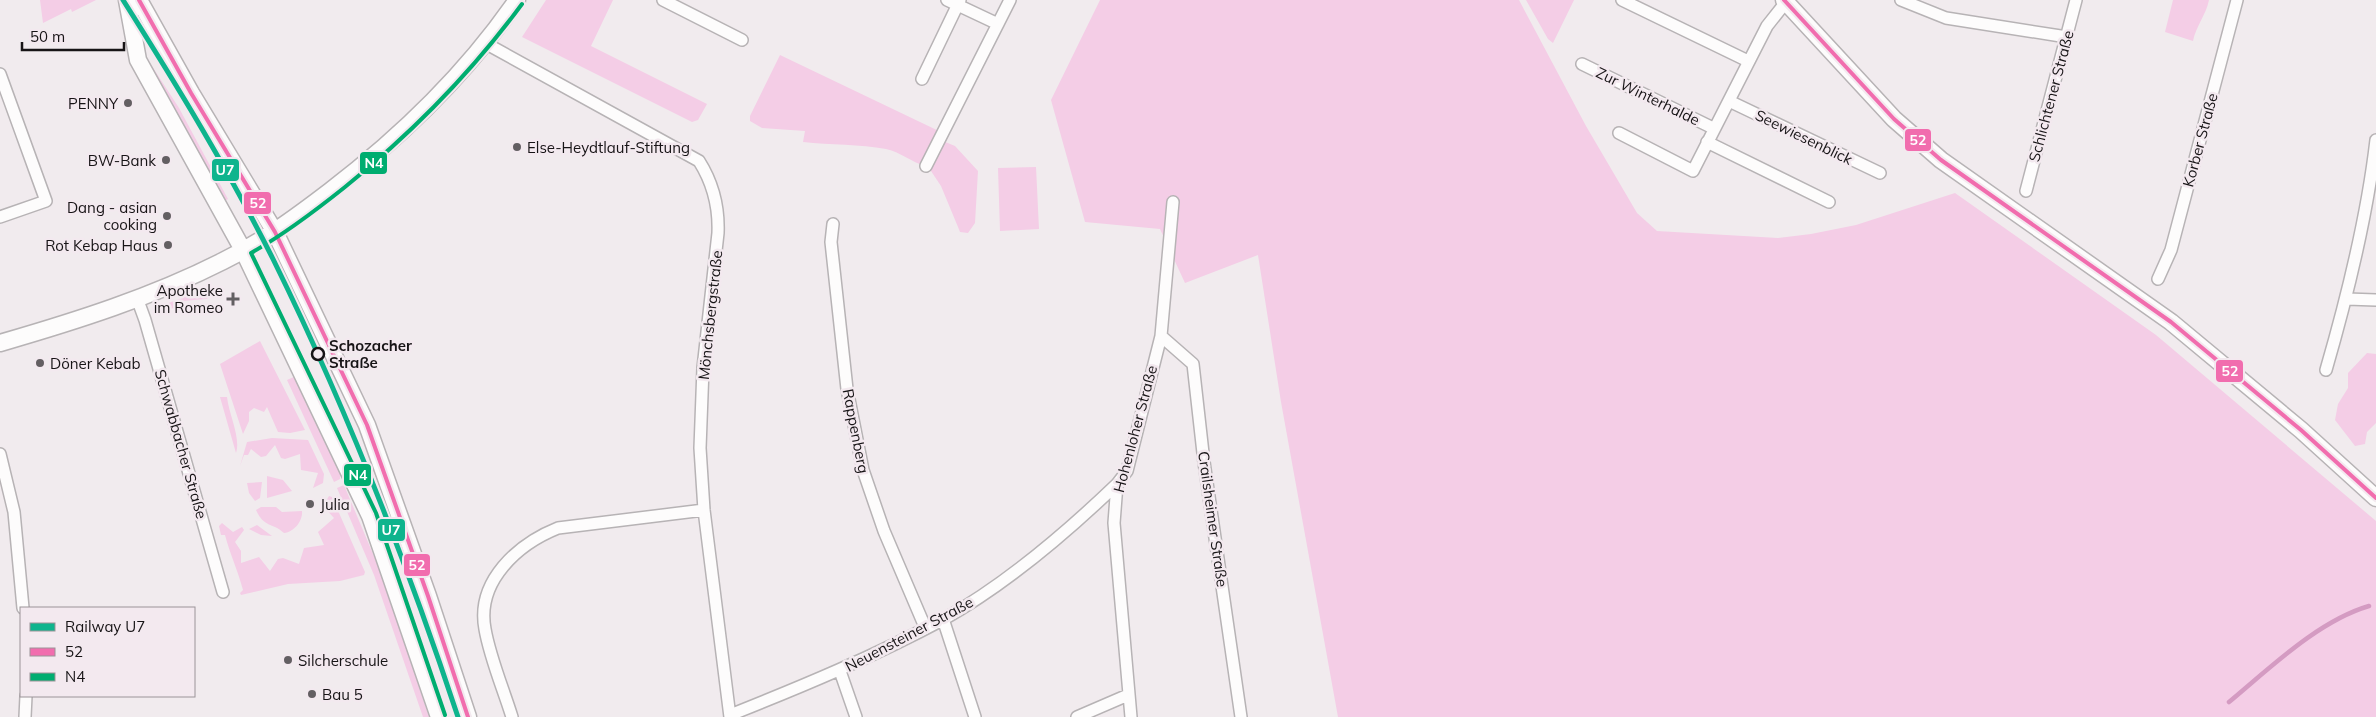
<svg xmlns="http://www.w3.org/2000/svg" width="2376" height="717" viewBox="0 0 2376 717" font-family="Mulish,sans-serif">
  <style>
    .green { fill: #f4cde6 }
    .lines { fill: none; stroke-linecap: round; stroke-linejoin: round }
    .stream { stroke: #d49bc2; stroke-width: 4.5 }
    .street-casing { stroke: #b7b3b5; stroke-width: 14 }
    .secondary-casing { stroke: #b7b3b5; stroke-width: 19 }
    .street { stroke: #fdfcfc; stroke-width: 11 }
    .secondary { stroke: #fdfcfc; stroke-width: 16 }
    .bus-1-casing { stroke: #f3e9ef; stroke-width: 8 }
    .bus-2-casing { stroke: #f3e9ef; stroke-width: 8 }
    .bus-1 { stroke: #f16dae; stroke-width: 4 }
    .bus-2 { stroke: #00ad70; stroke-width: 4 }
    .rail-1-casing { stroke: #f3e9ef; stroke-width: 9 }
    .rail-1 { stroke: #0eb48d; stroke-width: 5 }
    .poi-dot { fill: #635f62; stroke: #f3e9ef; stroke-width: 2 }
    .stop-dot { fill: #f3e9ef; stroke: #171416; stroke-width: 2.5 }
    .labels { text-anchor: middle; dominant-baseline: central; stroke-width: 5; stroke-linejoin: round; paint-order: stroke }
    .street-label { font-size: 15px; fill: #171416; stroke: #f3e9ef }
    .poi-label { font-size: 15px; fill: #171416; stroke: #f3e9ef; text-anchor: end }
    .stop-label { font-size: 15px; font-weight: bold; fill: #171416; stroke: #f3e9ef; text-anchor: start }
    .line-badge { stroke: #f3e9ef; stroke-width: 2 }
    .badge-label { font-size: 14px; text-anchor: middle; font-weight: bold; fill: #fff }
  </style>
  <rect width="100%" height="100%" fill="#f1ebee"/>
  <path class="green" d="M 40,0 L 96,0 L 72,12 L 71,9 L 43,23 Z
    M 546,0 L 613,0 L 591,46 L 707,104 L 698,120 L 692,122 L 522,37 Z
    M 1100,0 L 1519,0 L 1586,126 L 1637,213 L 1657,231 L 1778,238 L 1811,234 L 1856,225 L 1955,193 L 2156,335 L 2376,521 L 2376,717 L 1338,717 L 1281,402 L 1258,255 L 1185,283 L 1160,229 L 1085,222 L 1051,100 Z
    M 1526,0 L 1574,0 L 1553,43 L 1548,39 Z
    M 2173,0 L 2209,0 C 2206,15 2196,26 2193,41 L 2165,32 Z
    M 780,55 L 943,133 L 926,166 C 912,163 901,152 886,149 C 860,144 830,145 803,142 L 805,131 L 762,128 L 750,121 L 750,116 Z
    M 148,60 L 179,108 L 228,199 L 223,202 L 145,64 Z
    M 943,141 L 955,146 L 978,171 L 975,223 L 968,233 L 960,232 L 958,227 L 941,186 L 929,168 Z
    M 1036,167 L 1039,229 L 1000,231 L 998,168 Z
    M 210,287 L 214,296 L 206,299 L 182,301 L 164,315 L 154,314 L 156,309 L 161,306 Z
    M 260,341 L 305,430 L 290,433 L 278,432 L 267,407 L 264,412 L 254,408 L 249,412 L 249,421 L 243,434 L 220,364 Z
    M 2367,353 L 2376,354 L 2376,423 L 2367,432 L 2365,444 L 2355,446 L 2335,420 L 2338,404 L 2348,388 L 2348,373 Z
    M 296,376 L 340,473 L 340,479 L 334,482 L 287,380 Z
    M 220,397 L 227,397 C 229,415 241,438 236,453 Z
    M 272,438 L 308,440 L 324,474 L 323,483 L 313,488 L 318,473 L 301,470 L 300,454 L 285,459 L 281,458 L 275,445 L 266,456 L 261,457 L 251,449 L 248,455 L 244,455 L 240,466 L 247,442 Z
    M 267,476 L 283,480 L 292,491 L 267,498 Z
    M 262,482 L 260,498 L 255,501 L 249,493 L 247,483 Z
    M 344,485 L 381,573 L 429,717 L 423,717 L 374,575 L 337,488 Z
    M 329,496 L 332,497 L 365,572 L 364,575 L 340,581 L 288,584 L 241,595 L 240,593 L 243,590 C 238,571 230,554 225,535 L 221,535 L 219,526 L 222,523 L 233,532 L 242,527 L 244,530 L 235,542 L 241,551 L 241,563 L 259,557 L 270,571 L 278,559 L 283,558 L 299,564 L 304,548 L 324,545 L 318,532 L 334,518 L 323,506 Z
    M 261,507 L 276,507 L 282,512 L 302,511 C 303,520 295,532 284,533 C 272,522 264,528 256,510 Z
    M 257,525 L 272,536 L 261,535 L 249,529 Z"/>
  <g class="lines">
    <path class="stream" d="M 2229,702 C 2270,668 2318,621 2369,606"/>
    <g class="street-casing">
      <path id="street" d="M 663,0 L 742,40
        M 947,0 L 998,24
        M 1622,0 L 1748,61
        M 1901,0 L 1946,18 L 2067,37
        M 485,43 L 699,161 C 713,183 719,207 718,233 L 703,368 L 700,448 L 704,510 L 730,717
        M 1582,64 L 1713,128
        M 0,74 L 46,201 L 0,217
        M 922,79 L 960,0
        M 1729,101 L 1880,173
        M 1619,133 L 1693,171 L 1767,26 L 1786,2
        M 1707,142 L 1829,202
        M 926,166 L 1010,0
        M 2026,191 L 2076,0
        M 833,224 L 831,242 L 847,389 L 863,470 L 884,531 L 925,627
        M 2158,279 L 2171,250 L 2237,0
        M 137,298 L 145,320 L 223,592
        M 2347,299 L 2376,300
        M 1161,336 L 1193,364 L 1204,462 L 1241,717
        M 2326,370 C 2348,294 2367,218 2376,140
        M 0,454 L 14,512 L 23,608
        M 943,619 L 975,717
        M 840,671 L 856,717
        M 730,715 C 803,686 875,656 944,619 C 1008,583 1065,534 1117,484
        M 25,717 L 26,696
        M 512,717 C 503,688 490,658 485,629 C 476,581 518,544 558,528 L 704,510
        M 1077,717 L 1128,695
        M 1131,717 L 1114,523 L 1117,484 L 1127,471 L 1161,336 L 1173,202"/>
    </g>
    <g class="secondary-casing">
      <path id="secondary" d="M 127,0 L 138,60 L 243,250 L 370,516 L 439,717
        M 139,0 L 191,93 L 275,232 L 367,425 L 428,596 L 468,717
        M 1784,0 L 1894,119 L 1941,160 L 2171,322 L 2301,430 L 2376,498
        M 0,343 C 76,321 152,297 223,261 C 262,242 296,217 330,191 C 402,136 466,74 517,0"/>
    </g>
    <use href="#street" class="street"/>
    <use href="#secondary" class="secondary"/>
    <g class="bus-1-casing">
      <path id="bus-1" d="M 139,0 L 191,93 L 275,232 L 367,425 L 428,596 L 468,717
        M 1784,0 L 1894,119 L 1941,160 L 2171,322 L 2301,430 L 2376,498"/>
    </g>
    <g class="bus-2-casing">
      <path id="bus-2" d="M 445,715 L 376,513 L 251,253 C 285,234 315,211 345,187 C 412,133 471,73 522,4"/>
    </g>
    <use href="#bus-1" class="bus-1"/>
    <use href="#bus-2" class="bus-2"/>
    <g class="rail-1-casing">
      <path id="rail-1" d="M 123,0 C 176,84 228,169 273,259 C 346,407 406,560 458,717"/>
    </g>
    <use href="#rail-1" class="rail-1"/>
  </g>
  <g class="poi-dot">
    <circle cx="128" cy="103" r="5"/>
    <circle cx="517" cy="147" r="5"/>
    <circle cx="166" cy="160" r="5"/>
    <circle cx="167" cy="216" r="5"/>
    <circle cx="168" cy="245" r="5"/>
    <path d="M230.5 291.5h5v5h5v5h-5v5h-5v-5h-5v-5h5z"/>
    <circle cx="40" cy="363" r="5"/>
    <circle cx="310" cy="504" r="5"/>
    <circle cx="288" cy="660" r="5"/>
    <circle cx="312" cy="694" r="5"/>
  </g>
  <circle class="stop-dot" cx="318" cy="354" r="6"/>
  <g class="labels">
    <g class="street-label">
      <text transform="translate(1648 96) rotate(26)">Zur Winterhalde</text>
      <text transform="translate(2051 96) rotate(-75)">Schlichtener Straße</text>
      <text transform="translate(1804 137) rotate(26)">Seewiesenblick</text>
      <text transform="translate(2200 140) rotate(-75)">Korber Straße</text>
      <text transform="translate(710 315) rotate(-84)">Mönchsbergstraße</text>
      <text transform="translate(1135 429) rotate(-75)">Hohenloher Straße</text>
      <text transform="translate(856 431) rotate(79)">Rappenberg</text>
      <text transform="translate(181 444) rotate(74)">Schwabbacher Straße</text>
      <text transform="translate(1213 519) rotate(82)">Crailsheimer Straße</text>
      <text transform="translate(909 634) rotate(-28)">Neuensteiner Straße</text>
    </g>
    <g class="poi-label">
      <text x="118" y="103">PENNY</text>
      <text x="527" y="147" text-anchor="start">Else-Heydtlauf-Stiftung</text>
      <text x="156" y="160">BW-Bank</text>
      <text x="157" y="207">Dang - asian<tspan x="157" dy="17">cooking</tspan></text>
      <text x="158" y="245">Rot Kebap Haus</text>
      <text x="223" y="290">Apotheke<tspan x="223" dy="17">im Romeo</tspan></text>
      <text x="50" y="363" text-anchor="start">Döner Kebab</text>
      <text x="320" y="504" text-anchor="start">Julia</text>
      <text x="298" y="660" text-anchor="start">Silcherschule</text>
      <text x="322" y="694" text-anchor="start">Bau 5</text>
    </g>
    <g class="stop-label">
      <text x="329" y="345">Schozacher<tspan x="329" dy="17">Straße</tspan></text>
    </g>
  </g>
  <g class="line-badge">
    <rect x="1904" y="128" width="28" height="24" rx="5" fill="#f16dae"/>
    <rect x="359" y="151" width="29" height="24" rx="5" fill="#00ad70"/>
    <rect x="211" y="158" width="29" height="24" rx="5" fill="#0eb48d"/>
    <rect x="243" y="191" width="29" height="24" rx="5" fill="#f16dae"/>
    <rect x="2215" y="359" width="29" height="24" rx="5" fill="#f16dae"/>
    <rect x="343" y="463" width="29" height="24" rx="5" fill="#00ad70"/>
    <rect x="377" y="518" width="29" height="24" rx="5" fill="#0eb48d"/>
    <rect x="403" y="553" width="28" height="24" rx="5" fill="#f16dae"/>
  </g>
  <g class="badge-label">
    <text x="1918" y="145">52</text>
    <text x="374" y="168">N4</text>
    <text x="225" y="175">U7</text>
    <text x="258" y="208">52</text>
    <text x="2230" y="376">52</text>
    <text x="358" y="480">N4</text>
    <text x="391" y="535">U7</text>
    <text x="417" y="570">52</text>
  </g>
  <rect x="20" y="607" width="175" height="90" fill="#f3e9ef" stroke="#9b9498"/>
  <rect x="30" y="623" width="25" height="8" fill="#0eb48d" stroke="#9b9498"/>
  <text x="65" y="632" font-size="15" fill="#171416">Railway U7</text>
  <rect x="30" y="648" width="25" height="8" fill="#f16dae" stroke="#9b9498"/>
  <text x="65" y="657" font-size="15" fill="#171416">52</text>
  <rect x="30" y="673" width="25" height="8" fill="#00ad70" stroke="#9b9498"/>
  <text x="65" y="682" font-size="15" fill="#171416">N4</text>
  <path d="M22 42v8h102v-8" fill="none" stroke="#171416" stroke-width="2.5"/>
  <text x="30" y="42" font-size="15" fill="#171416" stroke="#f3e9ef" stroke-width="4" paint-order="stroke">50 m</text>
</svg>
